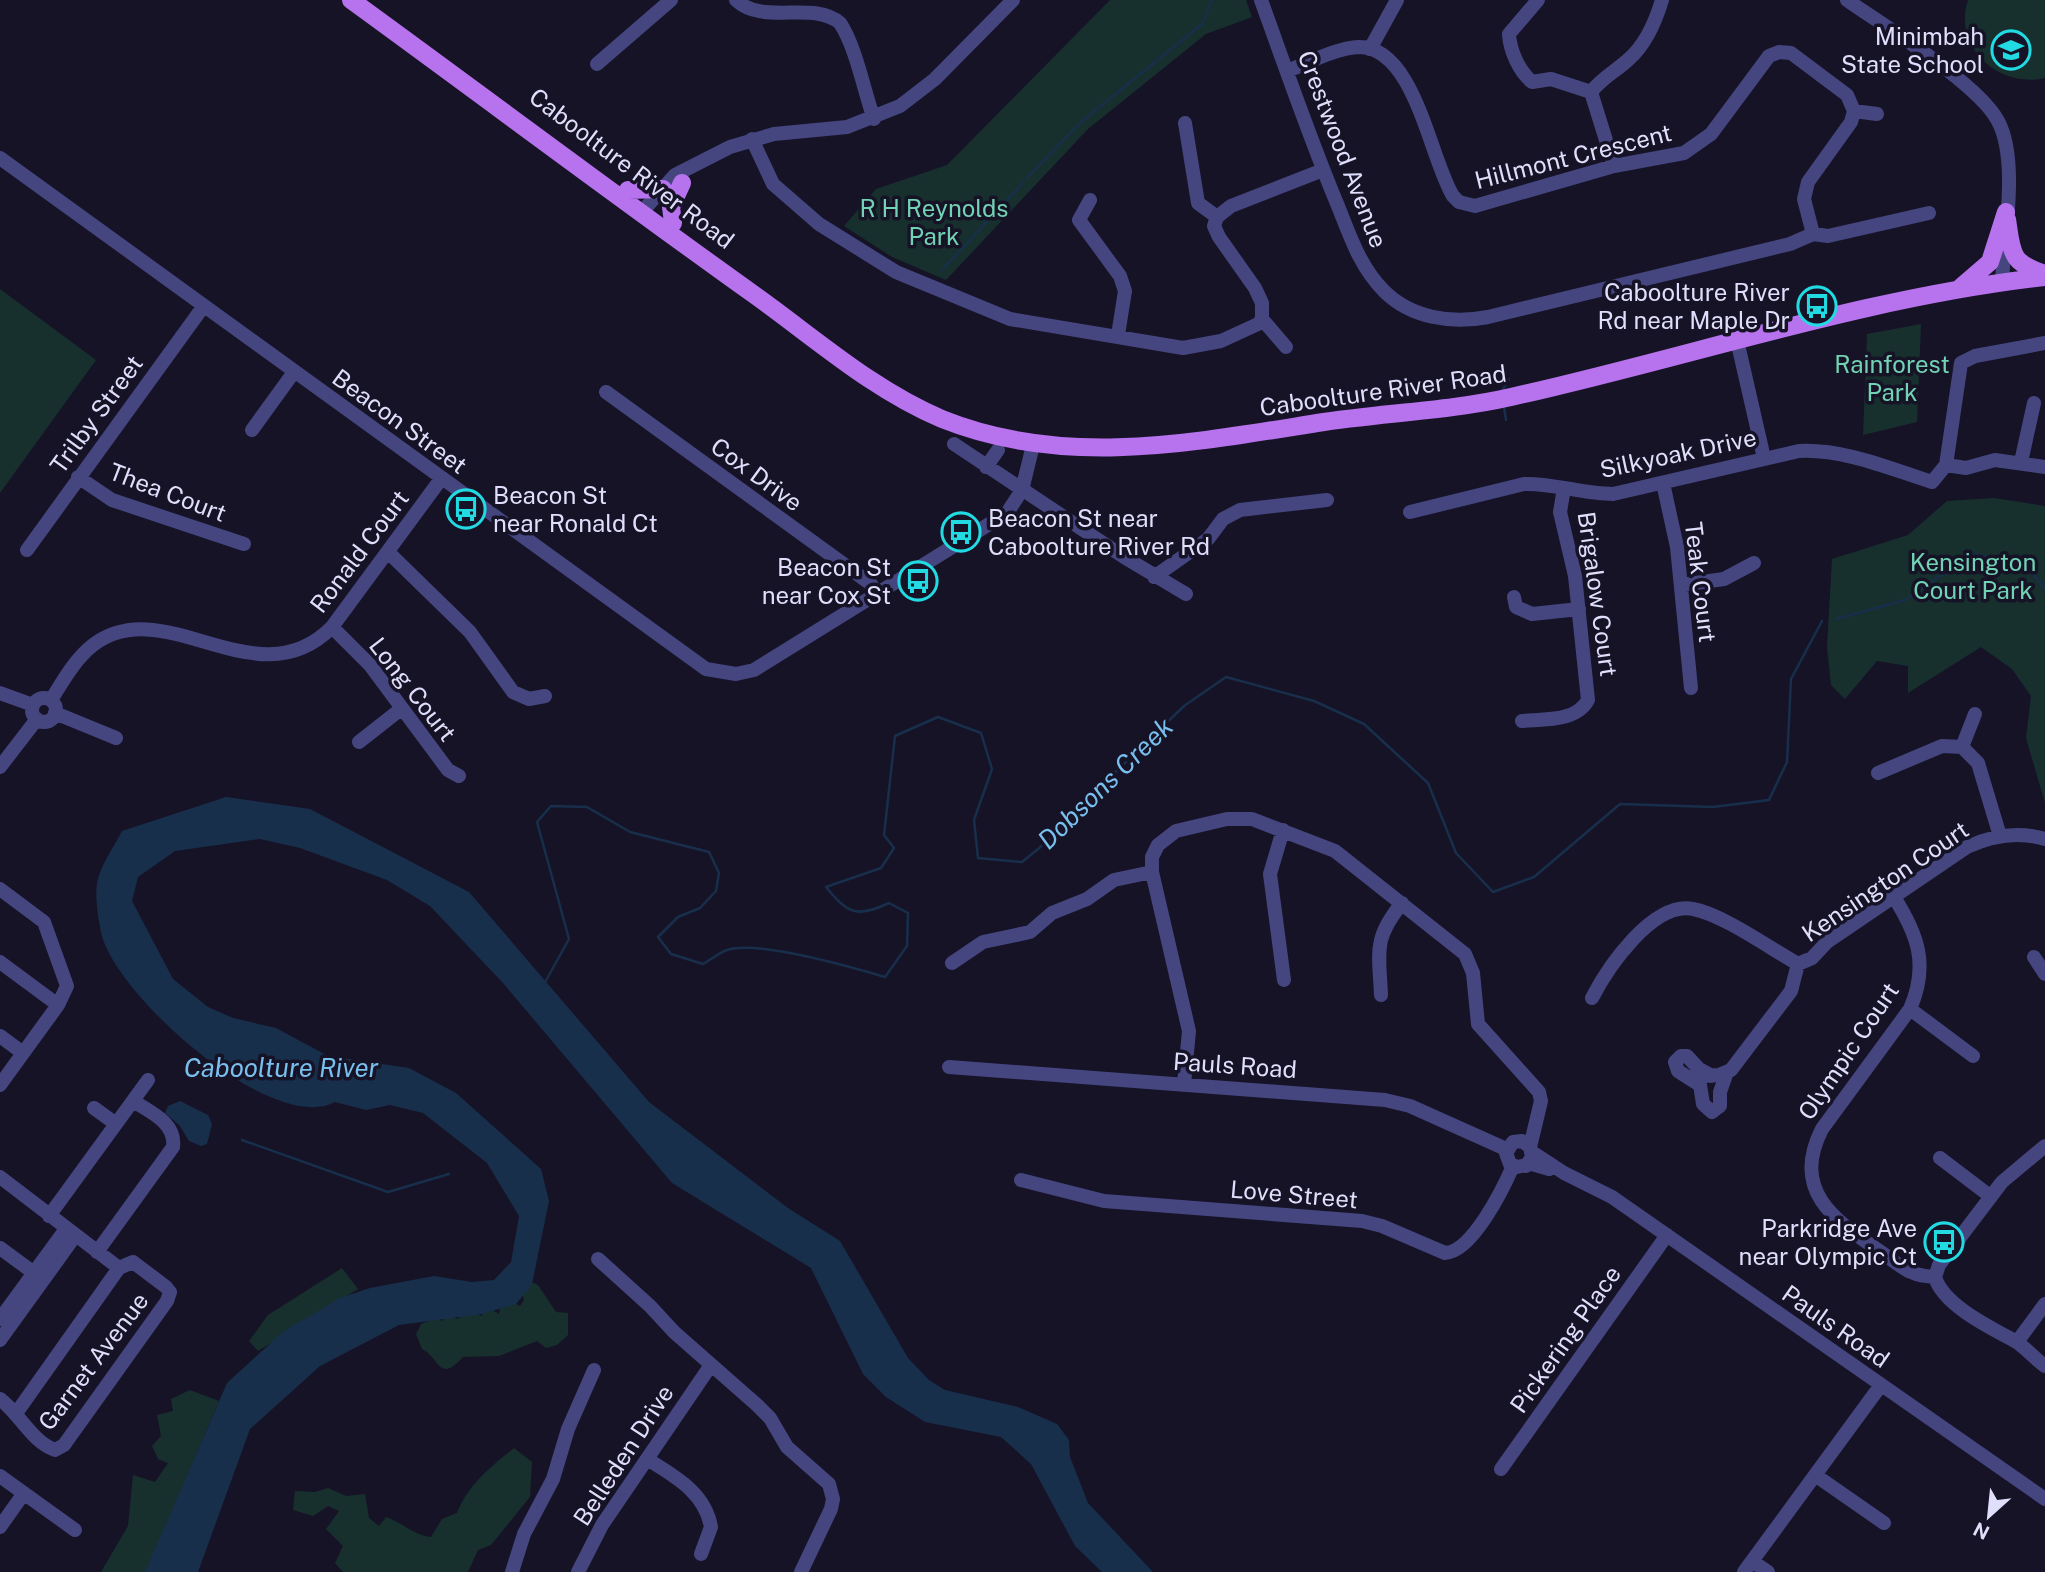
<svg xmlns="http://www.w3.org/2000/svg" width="2045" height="1572" viewBox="0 0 2045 1572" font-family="'Public Sans',sans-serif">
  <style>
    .green { fill: #17302e }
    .water { fill: #182f4b }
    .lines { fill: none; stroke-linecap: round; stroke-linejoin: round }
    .stream { stroke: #182f4b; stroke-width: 2.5 }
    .minor { stroke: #454680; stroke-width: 14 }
    .major { stroke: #b773ed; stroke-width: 18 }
    .labels { text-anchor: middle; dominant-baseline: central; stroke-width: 7; stroke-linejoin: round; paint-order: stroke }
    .poi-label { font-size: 24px; fill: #dfdefb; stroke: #161327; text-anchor: end }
    .street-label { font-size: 24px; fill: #dfdefb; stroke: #161327 }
    .park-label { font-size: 24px; fill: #72d2b4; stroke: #161327 }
    .water-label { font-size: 26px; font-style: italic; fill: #79bfed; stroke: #161327 }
  </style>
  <rect width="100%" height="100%" fill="#161327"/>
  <path class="green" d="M 1110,0 L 1246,0 L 1252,17 L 1206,34 L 1088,129 L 946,280 L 892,257 L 844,226 L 876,189 L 947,165 Z
    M 1968,0 L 2045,0 L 2045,78 C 2000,89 1952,48 1968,0 Z
    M 0,289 L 96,360 L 0,493 Z
    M 1921,324 L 1917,422 L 1863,435 L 1867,334 Z
    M 1994,498 L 2045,506 L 2045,803 L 2026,738 L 2031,696 L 2012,669 L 1981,647 L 1908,693 L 1908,666 L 1877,661 L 1845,699 L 1831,685 L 1827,647 L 1832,559 L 1908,535 L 1947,501 Z
    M 342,1268 L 358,1289 L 258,1351 L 249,1341 L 268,1315 Z
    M 527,1280 L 538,1285 L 556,1312 L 568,1313 L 568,1335 L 557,1345 L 546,1348 L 537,1341 L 499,1356 L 463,1357 C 439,1384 440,1358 422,1349 L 416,1334 L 421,1324 L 437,1318 L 442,1321 L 447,1315 L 458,1319 L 462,1314 L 473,1312 L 482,1316 L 483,1311 L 491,1309 L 499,1314 L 500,1306 L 510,1301 L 520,1306 L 524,1300 L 519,1286 Z
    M 190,1390 L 219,1401 L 146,1572 L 101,1572 L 128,1526 L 133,1475 L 155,1482 L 168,1463 L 158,1459 L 152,1446 L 161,1436 L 157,1415 L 173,1411 L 171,1399 Z
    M 514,1448 L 532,1462 L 530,1497 L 491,1545 L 478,1550 L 468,1572 L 343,1572 L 335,1563 L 343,1546 L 326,1529 L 339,1511 L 328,1506 L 313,1516 L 293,1510 L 295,1491 L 315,1492 L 328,1488 L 346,1496 L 365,1494 L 369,1518 L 379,1526 L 386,1517 C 403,1523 413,1535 431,1537 L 442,1519 L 457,1513 C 468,1485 490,1467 514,1448 Z"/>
  <path class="water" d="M 226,797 L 310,809 L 469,892 L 649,1102 L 788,1208 L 840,1241 L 908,1358 L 929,1380 L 945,1390 L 1018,1407 L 1057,1424 L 1069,1440 L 1070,1457 L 1088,1503 L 1153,1572 L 1102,1572 L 1075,1546 L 1031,1464 L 1001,1437 L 925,1422 L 886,1397 L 863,1374 L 811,1268 L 672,1183 L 503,983 L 430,906 L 387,880 L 300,848 L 260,839 L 175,851 L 138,877 L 132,901 L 173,979 L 208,1007 L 233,1018 L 276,1028 L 328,1056 L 409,1068 L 456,1093 L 541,1169 L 549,1201 L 532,1284 L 516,1304 L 482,1314 L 399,1325 L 320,1366 L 250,1429 L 198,1572 L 145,1572 L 227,1383 L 284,1331 L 340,1298 L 370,1288 L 434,1276 L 472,1282 L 494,1280 L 511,1262 L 519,1216 L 487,1163 L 423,1113 L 390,1105 L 366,1110 L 335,1102 C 272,1136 113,993 101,932 C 98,918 94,892 98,879 C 102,863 115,845 122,831 Z
    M 180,1101 L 208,1115 L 212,1124 L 207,1144 L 201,1146 L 189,1141 L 180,1126 L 165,1113 L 168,1106 Z"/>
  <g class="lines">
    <path class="stream" d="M 1026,179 L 1081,122 L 1202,24 L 1212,0
      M 942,270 L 1023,183
      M 1502,391 L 1509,379
      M 1504,407 L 1506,420
      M 1836,619 L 1905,600 L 1973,554 L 2026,565 L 2045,589
      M 543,986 L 569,939 L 537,822 L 551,806 L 587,807 L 630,832 L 709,852 L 719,873 L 716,891 L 700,908 L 678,917 L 658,937 L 671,954 L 703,964 C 710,960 719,953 727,950 C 758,940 851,967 885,977 L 907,946 L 908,913 L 889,903 C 857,918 848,914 826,887 L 881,868 L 894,848 L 884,835 L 895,736 L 938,717 L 981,733 L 992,769 L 974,820 L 978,858 L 1022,862 L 1076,818 L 1101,786 L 1184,706 L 1226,677 L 1314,701 L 1364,724 L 1428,783 L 1456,853 L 1493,892 L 1534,877 L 1620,804 L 1713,807 L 1769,800 L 1787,762 L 1791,679 L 1822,621
      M 242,1140 L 388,1192 L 449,1174"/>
    <path class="minor" d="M 736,0 C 763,26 813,0 840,23 C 856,47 864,91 874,119
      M 1261,0 C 1286,69 1310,139 1338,206 C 1350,236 1360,267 1384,291 C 1411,318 1451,324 1488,317 L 1790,244 L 1813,234 L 1828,236 L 1929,213
      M 1538,0 L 1509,34 C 1510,51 1519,71 1532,82 L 1551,79 L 1591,92
      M 1847,0 C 1884,26 1979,84 1998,121 C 2019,160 2004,238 2002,282
      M 1370,49 L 1397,0
      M 597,64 L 671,0
      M 1287,71 C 1308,63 1336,48 1359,47 C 1415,47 1430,159 1453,196 L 1459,202 L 1475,206 L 1614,166 L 1684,153 L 1711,134 L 1769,56 L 1779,52 L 1791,53 L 1847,95 L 1854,111 L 1851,122 L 1808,182 L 1804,199 L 1813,234
      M 1854,111 L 1877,114
      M 1185,123 L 1198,203 L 1217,217 L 1214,226 L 1219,237 L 1255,288 L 1262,303 L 1262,319 L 1286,347
      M 752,139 L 773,184 L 819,224 L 896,272 L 1010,319 L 1183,348 L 1221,341 L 1258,324 L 1262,319
      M 0,158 L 706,669 L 736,674 L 754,670 L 1007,513 L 1022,490 L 1033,445
      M 1614,166 L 1591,92 C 1604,76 1615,72 1629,59 C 1645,45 1656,20 1662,0
      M 1090,200 L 1079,220 L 1120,276 L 1125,291 L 1118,335
      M 640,214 L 675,175 L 730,147 L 774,134 L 847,127 L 900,106 L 935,79 L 1013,0
      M 1217,217 L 1231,206 L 1323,170
      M 1737,340 L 1764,458
      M 2045,343 L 1975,356 L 1961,363 L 1946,465 L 1966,468 L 1995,460 L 2045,467
      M 606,392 L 871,584 L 877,595
      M 252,430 L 294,372
      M 954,444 L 1124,557 L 1186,594
      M 2021,462 L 2034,403
      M 986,467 L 998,450
      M 78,477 L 112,500 L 244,544
      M 1663,483 L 1677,547 L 1691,688
      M 1410,512 L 1524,484 C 1554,483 1583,494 1613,494 L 1799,451 C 1845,449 1888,468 1932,482 L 1946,465
      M 27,550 L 203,307
      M 388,552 L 470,632 L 513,692 L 529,699 L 545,696
      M 1154,577 L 1208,539 L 1223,519 L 1240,510 L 1327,500
      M 1681,585 L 1724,579 L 1754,563
      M 1514,597 L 1516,607 L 1532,614 L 1579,609
      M 332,627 L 370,665 L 448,770 L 459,776
      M 0,693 L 33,705
      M32 710a12 12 0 1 1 24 0a12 12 0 1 1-24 0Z
      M 51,700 C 63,681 75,659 93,645 C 165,590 257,703 332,627 L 441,479
      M 55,713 L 116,738
      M 1522,721 C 1544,719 1576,722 1588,700 L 1575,576 L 1560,512 L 1564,488
      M 359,742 L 401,709
      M 1962,747 L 1975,714
      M 0,767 L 37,719
      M 1878,773 L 1942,746 L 1962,747 L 1978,763 L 2000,836
      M 1283,830 L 1270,874 L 1284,980
      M 0,889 L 44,922 L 67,986 L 58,1005 L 0,1085
      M 1894,897 C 1918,935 1929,965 1910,1009 L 1822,1129 C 1791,1190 1833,1219 1878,1250 C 1901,1265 1907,1276 1935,1277
      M 2034,957 L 2045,974
      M 0,962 L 58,1005
      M 952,963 L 983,942 L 1030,932 L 1052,913 L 1087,899 L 1114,880 L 1152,872
      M 1381,995 C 1379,951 1373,939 1402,903
      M 1592,998 C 1608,967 1653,901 1693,909 C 1722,914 1771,949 1798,964
      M 1910,1009 L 1973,1056
      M 0,1036 L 23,1053
      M 949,1067 L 1385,1100 L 1410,1106 L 1506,1149
      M 1712,1076 L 1699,1069 L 1687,1056 L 1681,1056 L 1675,1062 L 1678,1071 L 1700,1085 L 1703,1104 L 1712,1112 L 1720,1106 L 1720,1092 L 1727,1072
      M 1691,1077 L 1719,1075 L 1731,1070 L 1791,991 L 1798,964 L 1812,958 L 1827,942 L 1967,847 C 1991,836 2018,831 2045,839
      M 1184,1084 L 1189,1031 L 1152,872 L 1152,857 L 1158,845 L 1176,831 L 1227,819 L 1252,819 L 1335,851 L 1465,954 L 1473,973 L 1478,1024 L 1539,1092 L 1541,1101 L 1530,1147
      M 94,1108 L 116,1124
      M 1532,1152 L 1564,1173 L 1612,1197 L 2045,1499
      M 1940,1158 L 1990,1196
      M 1526,1166 L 1532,1157 L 1530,1147 L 1522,1141 L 1513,1142 L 1506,1153 L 1510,1164 L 1517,1167 L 1532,1164 L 1549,1169
      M 0,1177 L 119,1268
      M 1021,1180 L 1104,1201 L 1362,1221 L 1382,1226 L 1445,1253 C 1472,1252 1503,1189 1513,1166
      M 49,1216 L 148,1080
      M 0,1248 L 34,1273
      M 97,1252 L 173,1147 C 176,1123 152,1113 133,1101
      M 598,1259 L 650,1306 L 674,1332 L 757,1405 L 770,1418 L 787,1447 L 829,1484 L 833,1499 L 831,1509 L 801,1572
      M 1935,1277 L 1939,1265 L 2002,1182 L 2045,1146
      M 1935,1277 C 1943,1305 1991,1328 2015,1341 C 2025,1347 2035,1359 2045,1366
      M 0,1319 L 66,1229
      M 0,1340 L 75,1236
      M 2017,1342 L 2045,1304
      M 0,1399 C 19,1413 32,1442 55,1450 L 64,1445 L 167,1301 L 170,1292 L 166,1287 L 133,1262 L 119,1268 L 17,1412
      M 647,1459 C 674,1476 705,1492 711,1527 L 701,1554
      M 1501,1469 L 1667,1235
      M 1815,1475 L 1884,1523
      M 0,1476 L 75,1530
      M 0,1527 L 24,1493
      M 1752,1561 L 1768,1572
      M 512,1572 L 524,1534 L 553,1479 L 568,1429 L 594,1370
      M 578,1572 L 602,1525 L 711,1365
      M 1744,1572 L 1881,1385"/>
    <path class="major" d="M 351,0 C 487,99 620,199 756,296 C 816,339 873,390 942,419 C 1064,468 1192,443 1317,423 C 1380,413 1450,411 1511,397 C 1687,358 1865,297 2045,277
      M 628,190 L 663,189
      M 2007,219 C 2012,253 2010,263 2045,274
      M 673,223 L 671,207 L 682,183
      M 1961,287 L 1990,262 L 2006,212"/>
  </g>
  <defs>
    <g id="school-ring" transform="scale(2.0125)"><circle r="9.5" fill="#161327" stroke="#22dbe2" stroke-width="1.5"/><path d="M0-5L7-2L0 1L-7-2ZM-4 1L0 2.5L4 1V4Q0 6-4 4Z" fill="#22dbe2"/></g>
    <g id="bus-ring" transform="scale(2.0125)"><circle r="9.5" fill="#161327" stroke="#22dbe2" stroke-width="1.5"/><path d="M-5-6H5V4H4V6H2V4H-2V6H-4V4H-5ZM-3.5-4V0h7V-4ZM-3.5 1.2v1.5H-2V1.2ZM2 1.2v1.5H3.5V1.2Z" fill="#22dbe2"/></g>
  </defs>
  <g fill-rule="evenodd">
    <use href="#school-ring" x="2011" y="50"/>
    <use href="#bus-ring" x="1817" y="306"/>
    <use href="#bus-ring" x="466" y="509"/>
    <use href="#bus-ring" x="961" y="532"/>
    <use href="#bus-ring" x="918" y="581"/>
    <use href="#bus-ring" x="1944" y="1242"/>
  </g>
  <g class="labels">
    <g class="poi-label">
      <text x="1984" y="36">Minimbah<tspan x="1984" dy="28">State School</tspan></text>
      <text x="1790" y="292">Caboolture River<tspan x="1790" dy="28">Rd near Maple Dr</tspan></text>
      <text x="493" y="495" text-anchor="start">Beacon St<tspan x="493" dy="28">near Ronald Ct</tspan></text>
      <text x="988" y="518" text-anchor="start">Beacon St near<tspan x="988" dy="28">Caboolture River Rd</tspan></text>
      <text x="891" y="567">Beacon St<tspan x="891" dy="28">near Cox St</tspan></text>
      <text x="1917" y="1228">Parkridge Ave<tspan x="1917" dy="28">near Olympic Ct</tspan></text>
    </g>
    <g class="street-label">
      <text transform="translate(1343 149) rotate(69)">Crestwood Avenue</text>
      <text transform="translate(1573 156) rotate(-14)">Hillmont Crescent</text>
      <text transform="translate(632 168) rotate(37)">Caboolture River Road</text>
      <text transform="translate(1383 390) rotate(-8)">Caboolture River Road</text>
      <text transform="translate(96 414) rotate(-54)">Trilby Street</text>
      <text transform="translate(400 421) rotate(36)">Beacon Street</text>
      <text transform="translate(1678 453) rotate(-12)">Silkyoak Drive</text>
      <text transform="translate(757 474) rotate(36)">Cox Drive</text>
      <text transform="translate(168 492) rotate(21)">Thea Court</text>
      <text transform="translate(359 551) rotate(-53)">Ronald Court</text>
      <text transform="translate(1701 582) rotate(83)">Teak Court</text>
      <text transform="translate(1598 594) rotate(82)">Brigalow Court</text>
      <text transform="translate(413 689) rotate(52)">Long Court</text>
      <text transform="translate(1885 881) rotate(-34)">Kensington Court</text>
      <text transform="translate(1848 1051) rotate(-56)">Olympic Court</text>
      <text transform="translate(1235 1065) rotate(4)">Pauls Road</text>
      <text transform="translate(1294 1194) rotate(5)">Love Street</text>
      <text transform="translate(1836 1326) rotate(35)">Pauls Road</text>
      <text transform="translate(1565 1339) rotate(-55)">Pickering Place</text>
      <text transform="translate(93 1361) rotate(-53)">Garnet Avenue</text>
      <text transform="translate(623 1455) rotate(-57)">Belleden Drive</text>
    </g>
    <g class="park-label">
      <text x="934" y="208">R H Reynolds<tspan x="934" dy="28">Park</tspan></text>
      <text x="1892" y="364">Rainforest<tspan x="1892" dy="28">Park</tspan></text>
      <text x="1973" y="562">Kensington<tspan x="1973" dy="28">Court Park</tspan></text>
    </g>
    <g class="water-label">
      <text transform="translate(1105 783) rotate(-44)">Dobsons Creek</text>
      <text x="281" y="1067">Caboolture River</text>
    </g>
  </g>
  <g transform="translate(1989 1516) rotate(207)" stroke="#161327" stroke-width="5" paint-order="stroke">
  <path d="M0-5L12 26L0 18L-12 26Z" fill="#dfdefb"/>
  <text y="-10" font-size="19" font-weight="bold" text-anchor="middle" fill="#dfdefb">N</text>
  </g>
</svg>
